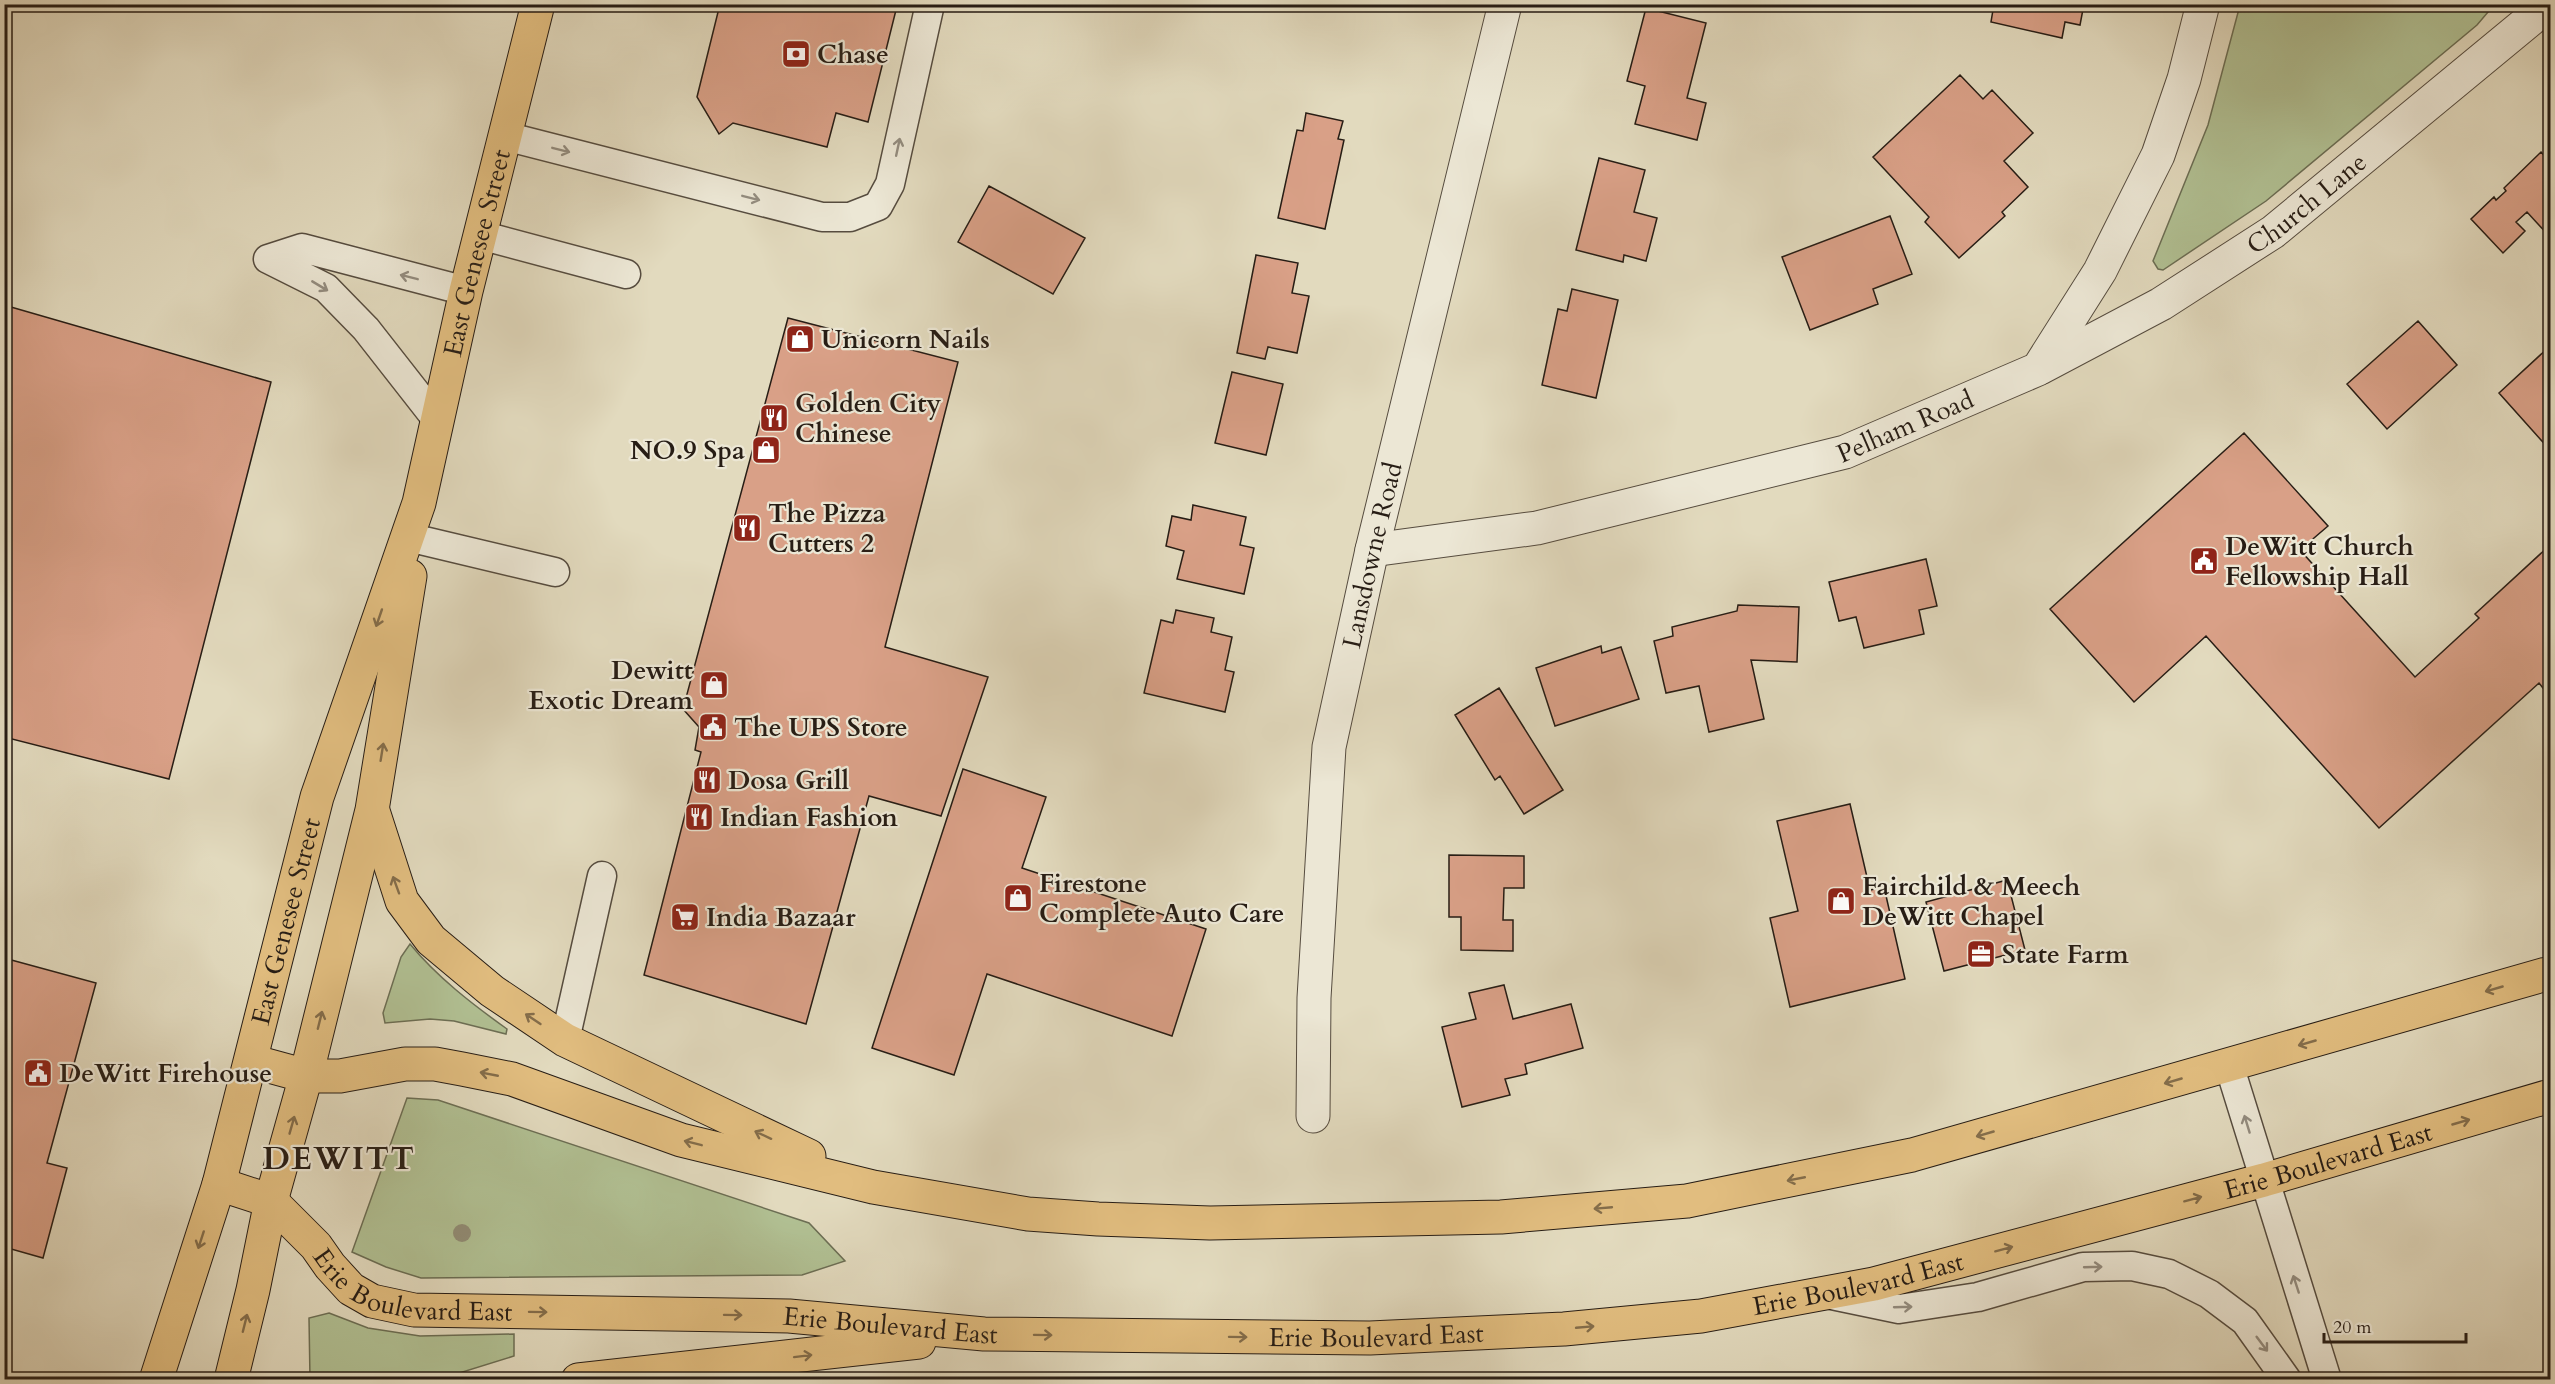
<svg xmlns="http://www.w3.org/2000/svg" width="2555" height="1384" viewBox="0 0 2555 1384" font-family="Cardo,serif">
  <style>
    .green { fill: #b1c093; stroke: #6c6e54; stroke-width: 1.5 }
    .building { fill: #d9a087; stroke: #271d15; stroke-width: 1.5 }
    .lines { fill: none; stroke-linecap: round; stroke-linejoin: round }
    .service-casing { stroke: #564c3f; stroke-width: 31 }
    .minor-casing { stroke: #564c3f; stroke-width: 35 }
    .primary-casing { stroke: #271d15; stroke-width: 35 }
    .service { stroke: #ece7d5; stroke-width: 28 }
    .minor { stroke: #ece7d5; stroke-width: 33 }
    .primary { stroke: #e1bd7f; stroke-width: 33 }
    .tree { fill: #928d76 }
    .oneway { stroke: #938c7f }
    .oneway2 { stroke: #846d4a }
    .labels { text-anchor: middle; dominant-baseline: central; stroke-width: 4.5; stroke-linejoin: round; paint-order: stroke }
    .poi-label { font-size: 26px; font-weight: bold; fill: #271d15; stroke: #ece7d5; text-anchor: start }
    .street-label { font-size: 26px; fill: #271d15; stroke: #ece7d5 }
    .district-label { font-size: 32px; font-weight: bold; letter-spacing: 1.5px; fill: #271d15; stroke: #ece7d5 }
  </style>
  <rect width="100%" height="100%" fill="#e2dabe"/>
  <filter id="stains"><feTurbulence type="fractalNoise" baseFrequency=".00333" numOctaves="4"/><feColorMatrix values="0 0 0 0 .2 0 0 0 0 .09 0 0 0 0 .02 0 0 0 .5 -.17"/></filter>
  <radialGradient id="worn" r=".72"><stop offset=".6" stop-color="#630" stop-opacity="0"/><stop offset="1" stop-color="#630" stop-opacity=".3"/></radialGradient>
  <path class="green" d="M 2240,5 L 2494,5 L 2477,25 L 2266,201 L 2163,270 L 2158,269 L 2153,261 L 2208,125 Z
    M 410,944 C 437,977 472,1004 507,1029 L 506,1034 L 454,1021 L 430,1019 L 385,1023 L 383,1013 L 401,957 Z
    M 407,1098 L 438,1100 L 809,1223 L 845,1261 L 802,1275 L 421,1278 L 386,1267 L 352,1252 Z
    M 329,1313 L 368,1328 L 420,1336 L 514,1334 L 514,1356 L 440,1379 L 310,1379 L 309,1318 Z"/>
  <path class="building" d="M 720,4 L 875,4 L 896,10 L 868,122 L 836,113 L 827,147 L 733,123 L 719,134 L 697,97 Z
    M 1994,4 L 2084,4 L 2080,25 L 2065,22 L 2062,38 L 1991,22 Z
    M 1646,8 L 1706,23 L 1687,98 L 1706,103 L 1697,140 L 1635,124 L 1645,86 L 1627,81 Z
    M 1960,75 L 1983,99 L 1992,90 L 2033,133 L 2004,161 L 2028,187 L 2002,212 L 2005,216 L 1959,258 L 1925,222 L 1929,217 L 1873,157 Z
    M 1306,113 L 1343,121 L 1338,139 L 1344,140 L 1325,229 L 1278,218 L 1297,130 L 1303,131 Z
    M 2541,152 L 2550,162 L 2550,237 L 2527,212 L 2516,222 L 2525,231 L 2503,253 L 2471,219 L 2494,197 L 2496,200 L 2506,191 L 2504,188 Z
    M 1599,158 L 1645,170 L 1634,212 L 1657,218 L 1646,261 L 1624,255 L 1623,262 L 1576,250 Z
    M 989,186 L 1085,238 L 1053,294 L 958,242 Z
    M 1890,216 L 1912,274 L 1873,289 L 1878,304 L 1810,330 L 1782,257 Z
    M 1256,255 L 1298,263 L 1292,293 L 1309,296 L 1297,353 L 1268,347 L 1265,359 L 1237,353 Z
    M 1572,289 L 1618,300 L 1596,398 L 1542,385 L 1558,309 L 1567,311 Z
    M 4,305 L 271,382 L 169,779 L 4,737 Z
    M 788,318 L 958,362 L 885,647 L 988,677 L 941,816 L 869,796 L 806,1024 L 644,975 L 701,752 L 695,750 L 699,727 L 683,709 Z
    M 2418,321 L 2457,365 L 2387,429 L 2347,384 Z
    M 2550,346 L 2550,450 L 2499,393 Z
    M 1232,372 L 1283,384 L 1266,455 L 1215,443 Z
    M 2244,433 L 2328,526 L 2300,550 L 2415,677 L 2479,618 L 2475,614 L 2550,545 L 2550,697 L 2539,683 L 2379,828 L 2206,636 L 2134,702 L 2050,609 Z
    M 1193,505 L 1246,517 L 1240,545 L 1254,548 L 1244,594 L 1177,579 L 1184,551 L 1166,546 L 1172,516 L 1191,520 Z
    M 1926,559 L 1937,606 L 1919,610 L 1924,634 L 1864,648 L 1856,617 L 1839,621 L 1829,582 Z
    M 1738,605 L 1799,607 L 1797,662 L 1751,660 L 1764,719 L 1709,732 L 1699,686 L 1666,693 L 1654,641 L 1673,636 L 1672,627 L 1737,611 Z
    M 1176,610 L 1214,618 L 1211,632 L 1232,637 L 1225,670 L 1234,672 L 1225,712 L 1144,693 L 1161,620 L 1173,623 Z
    M 1601,646 L 1602,653 L 1621,647 L 1639,699 L 1555,726 L 1536,668 Z
    M 1499,688 L 1563,790 L 1524,814 L 1500,776 L 1495,780 L 1455,715 Z
    M 963,769 L 1046,797 L 1022,868 L 1206,929 L 1172,1036 L 987,974 L 954,1075 L 872,1048 Z
    M 1850,804 L 1870,890 L 1884,887 L 1905,979 L 1790,1007 L 1770,918 L 1798,911 L 1777,821 Z
    M 1449,855 L 1524,856 L 1524,888 L 1504,888 L 1503,920 L 1513,920 L 1513,951 L 1461,950 L 1461,917 L 1449,917 Z
    M 2007,880 L 2025,950 L 1944,971 L 1926,902 Z
    M 4,958 L 96,983 L 47,1163 L 67,1168 L 43,1258 L 4,1247 Z
    M 1504,985 L 1513,1019 L 1571,1004 L 1583,1048 L 1525,1064 L 1527,1074 L 1505,1079 L 1510,1095 L 1462,1107 L 1442,1027 L 1476,1019 L 1469,993 Z"/>
  <g class="lines">
    <g class="service-casing">
      <path id="service" d="M 505,136 L 822,217 L 850,217 L 878,206 L 890,184 L 930,4
        M 480,235 L 626,274
        M 268,259 L 326,288 L 366,329 L 438,421
        M 268,259 L 302,248 L 466,291
        M 416,539 L 555,572
        M 565,1040 L 602,876
        M 2229,1065 L 2327,1380
        M 1827,1294 L 1899,1309 L 1978,1297 L 2083,1267 L 2132,1266 L 2169,1274 L 2209,1294 L 2245,1321 L 2287,1380"/>
    </g>
    <g class="minor-casing">
      <g id="minor">
        <path id="s1" d="M 2040,368 L 2161,304 L 2273,232 L 2549,4"/>
        <path id="s2" d="M 1372,550 L 1537,528 L 1845,452 L 2038,369 L 2100,271 L 2158,155 L 2184,79 L 2203,4"/>
        <path id="s3" d="M 1313,1116 L 1314,998 L 1329,747 L 1372,550 L 1505,4"/>
      </g>
    </g>
    <g class="primary-casing">
      <g id="primary">
        <path d="M 373,811 L 402,901 L 431,940 L 492,991 L 565,1040 L 809,1156"/>
        <path d="M 251,1061 L 306,1076 L 340,1076 L 405,1064 L 435,1064 L 462,1069 L 512,1079 L 681,1140 L 873,1187 L 1028,1214 L 1098,1219 L 1210,1223 L 1501,1217 L 1687,1201 L 1912,1155 L 2550,973"/>
        <path id="s4" d="M 219,1184 L 271,1201 L 316,1246 L 330,1266 L 351,1289 L 372,1301 L 414,1310 L 789,1316 L 984,1334 L 1370,1338 L 1564,1329 L 1701,1316 L 1874,1284 L 2264,1180 L 2550,1096"/>
        <path id="s5" d="M 156,1380 L 219,1184 L 317,797 L 419,503 L 466,291 L 538,4"/>
        <path d="M 231,1380 L 253,1290 L 271,1201 L 306,1076 L 372,810 L 410,576"/>
        <path d="M 578,1380 L 919,1342"/>
      </g>
    </g>
    <use href="#service" class="service"/>
    <use href="#minor" class="minor"/>
    <use href="#primary" class="primary"/>
  </g>
  <circle class="tree" cx="462" cy="1233" r="9"/>
  <defs><path id="oneway-shaft" d="M-6 0H5M1.5-3L5.5 0L1.5 3" fill="none" stroke-width="1.6" stroke-linecap="round" stroke-linejoin="round" transform="scale(1.5)"/></defs>
  <g class="oneway">
    <use href="#oneway-shaft" transform="translate(898 147) rotate(-78)"/>
    <use href="#oneway-shaft" transform="translate(561 150) rotate(14)"/>
    <use href="#oneway-shaft" transform="translate(751 198) rotate(14)"/>
    <use href="#oneway-shaft" transform="translate(409 277) rotate(-166)"/>
    <use href="#oneway-shaft" transform="translate(320 286) rotate(31)"/>
    <use href="#oneway-shaft" transform="translate(2247 1124) rotate(-107)"/>
    <use href="#oneway-shaft" transform="translate(2093 1267) rotate(-2)"/>
    <use href="#oneway-shaft" transform="translate(2296 1284) rotate(-108)"/>
    <use href="#oneway-shaft" transform="translate(1903 1307) rotate(-2)"/>
    <use href="#oneway-shaft" transform="translate(2262 1344) rotate(53)"/>
  </g>
  <g class="oneway2">
    <use href="#oneway-shaft" transform="translate(379 618) rotate(109)"/>
    <use href="#oneway-shaft" transform="translate(382 752) rotate(-81)"/>
    <use href="#oneway-shaft" transform="translate(396 885) rotate(-110)"/>
    <use href="#oneway-shaft" transform="translate(2494 989) rotate(164)"/>
    <use href="#oneway-shaft" transform="translate(533 1019) rotate(-146)"/>
    <use href="#oneway-shaft" transform="translate(320 1020) rotate(-76)"/>
    <use href="#oneway-shaft" transform="translate(2307 1043) rotate(164)"/>
    <use href="#oneway-shaft" transform="translate(489 1074) rotate(-169)"/>
    <use href="#oneway-shaft" transform="translate(2173 1081) rotate(164)"/>
    <use href="#oneway-shaft" transform="translate(2461 1122) rotate(-16)"/>
    <use href="#oneway-shaft" transform="translate(292 1125) rotate(-74)"/>
    <use href="#oneway-shaft" transform="translate(1985 1134) rotate(164)"/>
    <use href="#oneway-shaft" transform="translate(763 1135) rotate(-155)"/>
    <use href="#oneway-shaft" transform="translate(693 1143) rotate(-166)"/>
    <use href="#oneway-shaft" transform="translate(1796 1179) rotate(169)"/>
    <use href="#oneway-shaft" transform="translate(2193 1199) rotate(-15)"/>
    <use href="#oneway-shaft" transform="translate(1603 1208) rotate(175)"/>
    <use href="#oneway-shaft" transform="translate(201 1240) rotate(108)"/>
    <use href="#oneway-shaft" transform="translate(2004 1249) rotate(-15)"/>
    <use href="#oneway-shaft" transform="translate(538 1312) rotate(1)"/>
    <use href="#oneway-shaft" transform="translate(733 1315) rotate(1)"/>
    <use href="#oneway-shaft" transform="translate(245 1323) rotate(-76)"/>
    <use href="#oneway-shaft" transform="translate(1585 1327) rotate(-5)"/>
    <use href="#oneway-shaft" transform="translate(1043 1335) rotate(1)"/>
    <use href="#oneway-shaft" transform="translate(1238 1337) rotate(1)"/>
    <use href="#oneway-shaft" transform="translate(803 1356) rotate(-7)"/>
  </g>
  <defs>
    <g id="bank-square" transform="scale(1.5)"><rect x="-9" y="-9" width="18" height="18" rx="4" fill="#8f2418" stroke="#ece7d5"/><path d="M-6-4H6V4H-6ZM0-2.3a2.3 2.3 0 1 0 0 4.6a2.3 2.3 0 1 0 0-4.6Z" fill="#fff"/></g>
    <g id="shop-square" transform="scale(1.5)"><rect x="-9" y="-9" width="18" height="18" rx="4" fill="#8f2418" stroke="#ece7d5"/><path d="M-5-2.5h2.3a2.7 3.5 0 0 1 5.4 0H5L5.5 6h-11ZM-1.5-2.5h3a1.5 2.3 0 0 0-3 0Z" fill="#fff"/></g>
    <g id="restaurant-square" transform="scale(1.5)"><rect x="-9" y="-9" width="18" height="18" rx="4" fill="#8f2418" stroke="#ece7d5"/><path d="M-5-6h1v4h1v-4h1v4h1v-4h1v5L-1.5 .5V6h-2V.5L-5-1ZM5-6V6H3V1.5H1.5Q1.5-4 5-6Z" fill="#fff"/></g>
    <g id="civic-square" transform="scale(1.5)"><rect x="-9" y="-9" width="18" height="18" rx="4" fill="#8f2418" stroke="#ece7d5"/><path d="M-.6-6.5H3V-4.5H.6V-3L4-1V1h2V6H-6V1h2V-1L-.6-3ZM-1.2 2.5V6h2.4V2.5Z" fill="#fff"/></g>
    <g id="supermarket-square" transform="scale(1.5)"><rect x="-9" y="-9" width="18" height="18" rx="4" fill="#8f2418" stroke="#ece7d5"/><path d="M-6-5.5h2.5l.6 2H6L4.5 2H-2.5L-4.4-4H-6ZM-1.5 3.2a1.3 1.3 0 1 0 .1 0ZM3 3.2a1.3 1.3 0 1 0 .1 0Z" fill="#fff"/></g>
    <g id="office-square" transform="scale(1.5)"><rect x="-9" y="-9" width="18" height="18" rx="4" fill="#8f2418" stroke="#ece7d5"/><path d="M-6-3h4V-5.5h4V-3h4V5H-6ZM-1-4.5V-3h2v-1.5ZM-6 0V1H6V0Z" fill="#fff"/></g>
  </defs>
  <g fill-rule="evenodd">
    <use href="#bank-square" x="796" y="54"/>
    <use href="#shop-square" x="800" y="339"/>
    <use href="#restaurant-square" x="774" y="418"/>
    <use href="#shop-square" x="766" y="450"/>
    <use href="#restaurant-square" x="747" y="528"/>
    <use href="#civic-square" x="2204" y="561"/>
    <use href="#shop-square" x="714" y="685"/>
    <use href="#civic-square" x="713" y="727"/>
    <use href="#restaurant-square" x="707" y="780"/>
    <use href="#restaurant-square" x="699" y="817"/>
    <use href="#shop-square" x="1018" y="898"/>
    <use href="#shop-square" x="1841" y="901"/>
    <use href="#supermarket-square" x="685" y="917"/>
    <use href="#office-square" x="1981" y="954"/>
    <use href="#civic-square" x="38" y="1073"/>
  </g>
  <g class="labels">
    <g class="poi-label">
      <text x="817" y="54">Chase</text>
      <text x="821" y="339">Unicorn Nails</text>
      <text x="795" y="403">Golden City<tspan x="795" dy="30">Chinese</tspan></text>
      <text x="745" y="450" text-anchor="end">NO.9 Spa</text>
      <text x="768" y="513">The Pizza<tspan x="768" dy="30">Cutters 2</tspan></text>
      <text x="2225" y="546">DeWitt Church<tspan x="2225" dy="30">Fellowship Hall</tspan></text>
      <text x="693" y="670" text-anchor="end">Dewitt<tspan x="693" dy="30">Exotic Dream</tspan></text>
      <text x="734" y="727">The UPS Store</text>
      <text x="728" y="780">Dosa Grill</text>
      <text x="720" y="817">Indian Fashion</text>
      <text x="1039" y="883">Firestone<tspan x="1039" dy="30">Complete Auto Care</tspan></text>
      <text x="1862" y="886">Fairchild &amp; Meech<tspan x="1862" dy="30">DeWitt Chapel</tspan></text>
      <text x="706" y="917">India Bazaar</text>
      <text x="2002" y="954">State Farm</text>
      <text x="59" y="1073">DeWitt Firehouse</text>
    </g>
    <g class="street-label">
      <text stroke="none"><textPath href="#s1" startOffset="314">Church Lane</textPath></text>
      <text stroke="none"><textPath href="#s5" startOffset="1173">East Genesee Street</textPath></text>
      <text stroke="none"><textPath href="#s2" startOffset="549">Pelham Road</textPath></text>
      <text stroke="none"><textPath href="#s3" startOffset="566">Lansdowne Road</textPath></text>
      <text stroke="none"><textPath href="#s5" startOffset="477">East Genesee Street</textPath></text>
      <text stroke="none"><textPath href="#s4" startOffset="2176">Erie Boulevard East</textPath></text>
      <text stroke="none"><textPath href="#s4" startOffset="232">Erie Boulevard East</textPath></text>
      <text stroke="none"><textPath href="#s4" startOffset="1690">Erie Boulevard East</textPath></text>
      <text stroke="none"><textPath href="#s4" startOffset="718">Erie Boulevard East</textPath></text>
      <text stroke="none"><textPath href="#s4" startOffset="1204">Erie Boulevard East</textPath></text>
    </g>
    <g class="district-label">
      <text x="339" y="1159">DEWITT</text>
    </g>
  </g>
  <rect width="2555" height="1384" fill="none" stroke="#e2dabe" stroke-width="24"/>
  <rect x="6" y="6" width="2543" height="1372" fill="none" stroke="#271d15" stroke-width="3"/>
  <rect x="12" y="12" width="2531" height="1360" fill="none" stroke="#271d15" stroke-width="1.5"/>
  <path d="M2324 1333v9h142v-9" fill="none" stroke="#271d15" stroke-width="3"/>
  <text x="2333" y="1333" font-size="18" fill="#271d15" stroke="#ece7d5" stroke-width="4.5" paint-order="stroke">20 m</text>
  <rect width="100%" height="100%" filter="url(#stains)"/>
  <rect width="100%" height="100%" fill="url(#worn)"/>
</svg>
